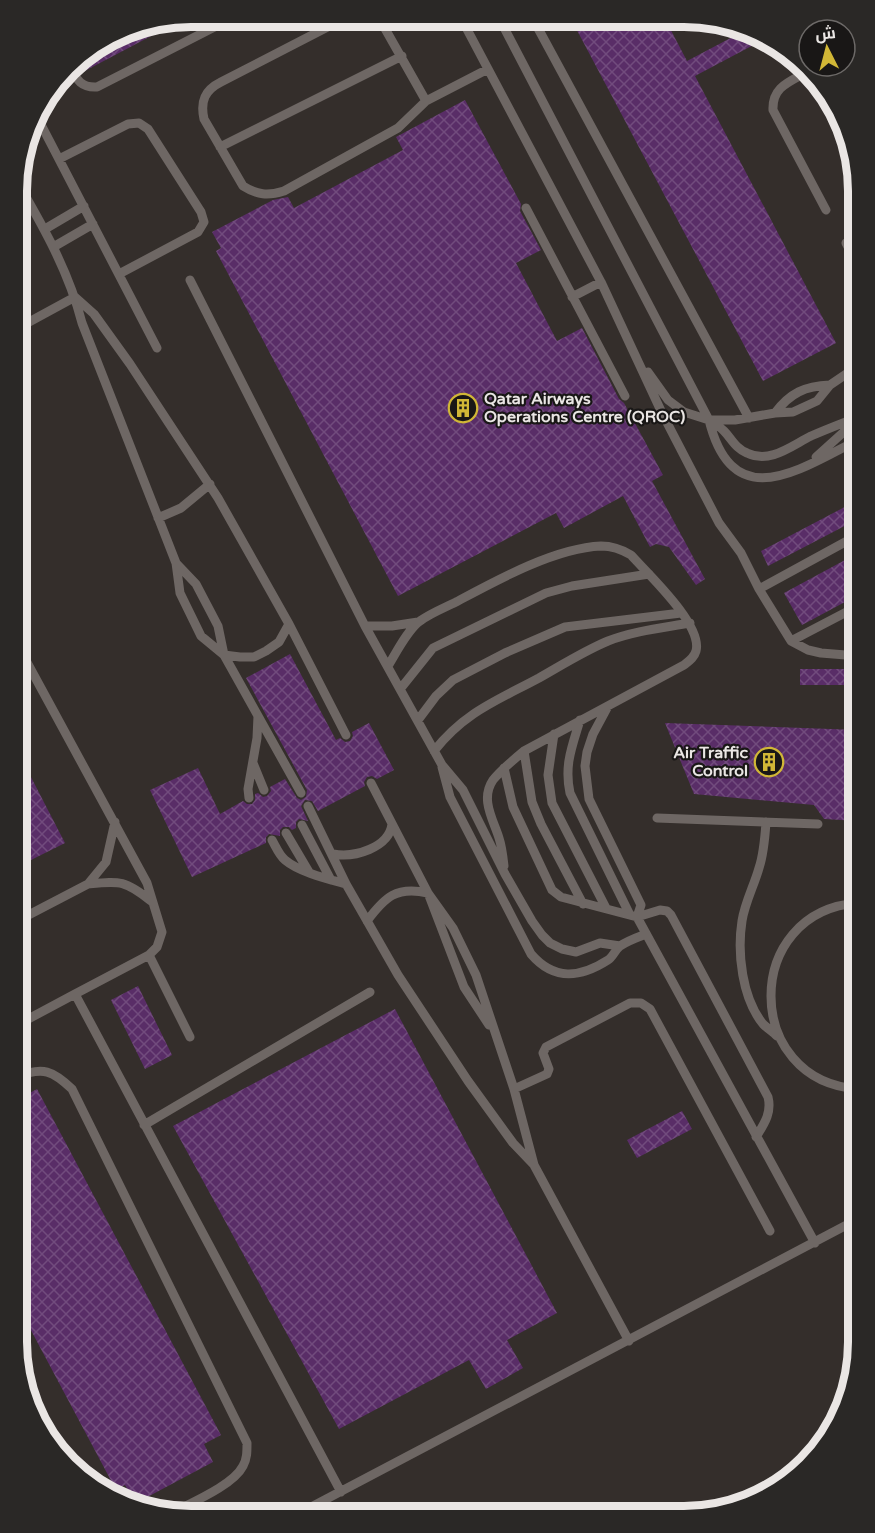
<svg xmlns="http://www.w3.org/2000/svg" width="875" height="1533" viewBox="0 0 875 1533" font-family="'Varela Round',Cairo,sans-serif">
  <style>
    .building { fill: url(#building-cross-hatch) }
    .lines { fill: none; stroke-linecap: round; stroke-linejoin: round }
    .lane { stroke: #6e6764; stroke-width: 9 }
    .labels { text-anchor: middle; dominant-baseline: central; stroke-width: 4.5; stroke-linejoin: round; paint-order: stroke }
    .poi-label { font-size: 16px; font-weight: bold; fill: #eae6e4; stroke: #191716; text-anchor: start }
    .rim { fill: none; stroke: #eae6e4; stroke-width: 8 }
  </style>
  <defs>
    <pattern id="building-cross-hatch" width="8" height="8" patternUnits="userSpaceOnUse" patternTransform="scale(1.5)"><rect width="8" height="8" fill="#592d67"/><path d="M0 0l8 8M0 8l8-8" fill="none" stroke="#714b7d"/></pattern>
  </defs>
  <rect width="100%" height="100%" fill="#342e2b"/>
  <path class="building" d="M 571,19 L 665,19 L 687,61 L 742,32 L 761,41 L 695,76 L 836,343 L 763,381 Z
    M 171,21 L 172,25 L 81,73 L 74,62 L 125,30 Z
    M 465,100 L 521,204 L 520,211 L 541,250 L 516,263 L 557,341 L 582,328 L 619,399 L 624,403 L 663,475 L 652,481 L 705,579 L 696,585 L 669,547 L 656,544 L 650,547 L 623,496 L 564,528 L 556,513 L 398,596 L 216,251 L 221,248 L 212,232 L 273,200 L 288,197 L 294,208 L 403,150 L 396,137 Z
    M 858,500 L 858,519 L 768,566 L 761,551 Z
    M 858,553 L 858,595 L 802,625 L 784,593 Z
    M 290,654 L 336,740 L 340,738 L 345,742 L 350,741 L 353,736 L 352,732 L 369,723 L 394,770 L 377,779 L 372,776 L 367,777 L 364,782 L 365,786 L 318,811 L 312,801 L 305,800 L 301,806 L 308,821 L 299,819 L 296,822 L 296,828 L 292,830 L 289,827 L 283,827 L 280,830 L 280,836 L 269,834 L 266,837 L 266,843 L 192,877 L 150,790 L 198,768 L 220,814 L 243,801 L 247,804 L 252,804 L 255,800 L 255,794 L 258,793 L 263,797 L 267,796 L 271,791 L 270,787 L 285,779 L 297,798 L 301,800 L 306,797 L 307,790 L 246,678 Z
    M 800,669 L 852,669 L 852,685 L 800,685 Z
    M 665,723 L 858,730 L 858,821 L 824,819 L 814,805 L 694,794 Z
    M 17,750 L 65,843 L 17,867 Z
    M 138,986 L 172,1055 L 145,1069 L 111,1000 Z
    M 395,1009 L 557,1313 L 507,1340 L 523,1368 L 486,1389 L 469,1360 L 339,1429 L 173,1126 Z
    M 37,1089 L 221,1435 L 204,1444 L 213,1462 L 138,1502 L 133,1499 L 125,1485 L 116,1490 L 17,1304 L 17,1100 Z
    M 682,1111 L 692,1129 L 637,1158 L 627,1140 Z"/>
  <g class="lines">
    <path class="lane" d="M 347,17 L 221,82 C 205,90 200,101 204,119 L 243,186 C 257,195 268,196 284,191 L 398,128 L 426,101 L 488,69
      M 379,18 L 426,101
      M 461,18 L 601,282 L 662,413 L 719,523 L 741,553 L 759,589 L 791,641 L 808,650 L 821,653 L 858,656
      M 499,18 L 709,420 C 733,517 800,469 858,440
      M 533,19 L 749,418
      M 70,67 C 77,80 81,88 97,87 L 234,17
      M 807,72 C 789,82 772,87 773,110 L 826,210
      M 35,113 L 157,348
      M 220,147 L 402,56
      M 59,159 L 128,124 L 139,123 L 148,129 L 201,212 L 204,222 L 198,232 L 119,274
      M 18,183 C 44,228 69,272 82,323 L 176,563 L 180,593 L 201,636 L 224,655 L 240,657 L 254,657 L 266,651 L 279,642 L 289,624
      M 526,208 L 625,396
      M 45,229 L 84,206
      M 846,243 L 858,265
      M 55,246 L 93,224
      M 190,280 L 365,626 L 442,765 L 463,790 L 505,874 L 532,921 L 542,935 L 550,943 L 562,949 L 576,952 L 600,943 L 620,946
      M 75,297 L 94,314 L 130,364 L 218,498 L 289,624 L 346,735
      M 572,297 L 601,282
      M 18,328 L 75,297
      M 648,372 L 668,400 L 684,412 L 709,420 L 735,420 L 775,413 L 793,412 L 817,401 L 830,385 L 858,366
      M 775,413 C 790,393 805,386 830,385
      M 709,420 C 714,423 720,427 724,431 C 732,439 735,448 747,453 C 770,464 791,446 811,436 C 827,429 843,423 858,417
      M 816,457 L 857,420
      M 158,518 L 181,508 L 210,484
      M 176,563 L 196,584 L 218,626 L 224,655 L 301,793
      M 759,589 L 858,535
      M 365,626 L 392,626 L 418,622
      M 791,641 L 858,606
      M 17,644 L 147,883 L 162,932 L 157,947 L 149,955 L 75,994
      M 388,666 C 396,653 408,629 420,621 C 431,613 444,608 456,602 C 497,580 555,548 601,546 C 612,546 621,549 631,555 C 648,574 703,625 696,651 C 694,658 689,661 684,665 L 524,751 C 513,760 502,769 493,780 C 480,799 493,819 499,838 C 502,847 503,857 504,866
      M 401,688 L 433,648 L 546,593 L 572,586 L 649,574
      M 608,706 L 593,734 L 587,752 L 585,766 L 589,799 L 641,905 L 637,917 L 815,1243
      M 418,720 L 436,696 L 453,680 L 505,653 L 565,627 L 681,613
      M 580,720 C 572,747 564,765 570,793 L 629,913
      M 554,734 L 548,775 L 552,803 L 606,908
      M 434,751 C 465,712 496,701 539,678 C 562,665 584,651 608,641 C 634,631 662,628 690,623
      M 524,751 L 532,802 L 541,824 L 583,904
      M 253,763 L 264,790
      M 442,767 L 450,797 L 531,954 C 554,981 580,978 608,960 C 613,957 615,950 620,946 C 627,941 638,937 646,934
      M 504,768 L 513,807 L 552,890 L 561,897 L 637,917 L 660,910 L 667,911 L 671,915 L 768,1097 C 772,1113 764,1124 756,1137
      M 371,783 L 428,893 L 464,987 L 489,1025
      M 249,798 L 248,789 L 257,738 L 258,716
      M 308,806 L 346,884 L 398,975 L 468,1081 L 513,1143 L 534,1165 L 629,1341
      M 657,818 L 818,824
      M 766,822 C 765,837 764,853 759,868 C 754,886 745,902 742,921 C 737,953 742,998 763,1024 C 767,1028 773,1032 777,1036
      M 302,825 L 331,880
      M 286,833 L 309,872
      M 272,840 C 276,847 279,855 285,860 C 299,872 328,879 346,884
      M 333,854 C 354,858 389,848 392,824
      M 88,884 C 120,881 125,880 151,901
      M 17,921 L 88,884 L 106,862 L 115,822
      M 367,921 C 385,897 396,886 428,893 L 453,928 L 476,975 L 514,1089 L 534,1165
      M 149,955 L 190,1037
      M 17,1025 L 75,994 L 341,1492
      M 17,1077 C 43,1066 53,1071 72,1089 L 247,1443 C 247,1452 247,1459 243,1466 C 233,1486 188,1504 168,1515
      M 514,1089 L 547,1074 L 549,1069 L 543,1053 L 546,1047 L 630,1003 L 641,1003 L 650,1009 L 770,1231
      M 858,1089 C 742,1081 742,911 858,903
      M 144,1125 L 370,992
      M 296,1515 L 858,1219"/>
  </g>
  <defs>
    <g id="building-ring" transform="scale(1.5)"><circle r="9.5" fill="#191716" stroke="#d1b736" stroke-width="1.5"/><path d="M-4-6H4V6H1V3H-1V6H-4ZM-2.5-4.3h1.7v1.8h-1.7ZM.8-4.3h1.7v1.8H.8ZM-2.5-1h1.7V.8h-1.7ZM.8-1h1.7V.8H.8Z" fill="#d1b736"/></g>
  </defs>
  <g fill-rule="evenodd">
    <use href="#building-ring" x="463" y="408"/>
    <use href="#building-ring" x="769" y="762"/>
  </g>
  <g class="labels">
    <g class="poi-label">
      <text x="484" y="399">Qatar Airways<tspan x="484" dy="18">Operations Centre (QROC)</tspan></text>
      <text x="748" y="753" text-anchor="end">Air Traffic<tspan x="748" dy="18">Control</tspan></text>
    </g>
  </g>
  <path d="M0 0H875V1533H0ZM191 27H684A164 164 0 0 1 848 191V1342A164 164 0 0 1 684 1506H191A164 164 0 0 1 27 1342V191A164 164 0 0 1 191 27Z" fill="#2a2826" fill-rule="evenodd"/>
  <path class="rim" d="M191 27H684A164 164 0 0 1 848 191V1342A164 164 0 0 1 684 1506H191A164 164 0 0 1 27 1342V191A164 164 0 0 1 191 27Z"/>
  <g transform="translate(827 48) rotate(354)"><circle r="28" fill="#191716" stroke="#6d6a68" stroke-width="1.5"/>
  <path d="M0-4.5L10 22L0 15L-10 22Z" fill="#d1b736"/>
  <text y="-9" font-size="16" font-weight="bold" text-anchor="middle" fill="#eae6e4">ش</text>
  </g>
</svg>
